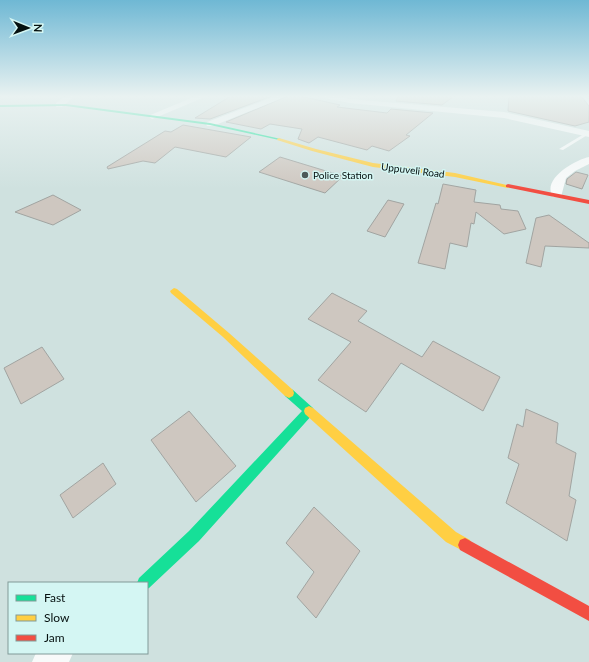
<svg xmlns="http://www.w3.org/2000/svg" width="589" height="662" viewBox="0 0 589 662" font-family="Lato,sans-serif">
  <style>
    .building { fill: #cec7c0; stroke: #a1a4a1 }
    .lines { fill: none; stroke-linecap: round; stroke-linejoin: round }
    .lane { fill: #f8fafa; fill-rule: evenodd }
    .street { fill: #f8fafa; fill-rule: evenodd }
    .fast { fill: #16e098; fill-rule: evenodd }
    .slow { fill: #ffcf43; fill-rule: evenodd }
    .jam { fill: #f24e42; fill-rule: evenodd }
    .poi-dot { fill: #4c5958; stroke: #d4f6f3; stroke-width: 1.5 }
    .labels { text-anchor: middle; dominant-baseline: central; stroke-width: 3; stroke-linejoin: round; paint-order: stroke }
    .far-street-label { font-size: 10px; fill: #05100f; stroke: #d4f6f3 }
    .far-poi-label { font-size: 10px; fill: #05100f; stroke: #d4f6f3; text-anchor: start }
  </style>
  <rect width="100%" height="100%" fill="#cfe1df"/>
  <path class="building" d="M 231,96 L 272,96 L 210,119 L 195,118 Z
    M 288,96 L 300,96 L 340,105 L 337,107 L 387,113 L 391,109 L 433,113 L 406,135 L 410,136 L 389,151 L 372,146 L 367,150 L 318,137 L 309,143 L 298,139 L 302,129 L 270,124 L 261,129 L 226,122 Z
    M 398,96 L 454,96 L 442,105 L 396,101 Z
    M 509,96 L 581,96 L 589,106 L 589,122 L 575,126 L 508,111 Z
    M 183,125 L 251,137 L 226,157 L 175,147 L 155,163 L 143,161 L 108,169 L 107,167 L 165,131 L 171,132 Z
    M 280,157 L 326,171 L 343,176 L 325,193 L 259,172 Z
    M 576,172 L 588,175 L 582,189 L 566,184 L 567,179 Z
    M 443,184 L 476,190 L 474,202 L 500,205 L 501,209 L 518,211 L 526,229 L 504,234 L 476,212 L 474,224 L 471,223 L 467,247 L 450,243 L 445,269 L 418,263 L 436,203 L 438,204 Z
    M 53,195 L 81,210 L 53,225 L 15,212 Z
    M 388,200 L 404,204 L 385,237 L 367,231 Z
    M 549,215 L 589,243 L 589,248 L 545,246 L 541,267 L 526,263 L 536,218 Z
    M 332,293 L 367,311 L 358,321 L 422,357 L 433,341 L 500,377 L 483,411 L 401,363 L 366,412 L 318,380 L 351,342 L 308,319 Z
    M 42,347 L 64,379 L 21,404 L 4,368 Z
    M 526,409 L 558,423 L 556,443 L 576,453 L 569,496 L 576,500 L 567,541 L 506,503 L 519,464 L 508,458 L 517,424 L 523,427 Z
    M 189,411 L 236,466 L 196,502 L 151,440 Z
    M 103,463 L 116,484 L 73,518 L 60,495 Z
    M 314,507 L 360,551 L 316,618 L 297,597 L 314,572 L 286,543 Z"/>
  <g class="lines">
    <path class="lane" d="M 582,96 L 586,96 L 589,101 L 589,105 Z
      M 589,131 L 589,134 L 563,150 L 559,149 Z"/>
    <path class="street" d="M 66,96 L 75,96 L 62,107 L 56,107 L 56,103 Z
      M 196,96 L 207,96 L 155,118 L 152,119 L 148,116 Z
      M 276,96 L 287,96 L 213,126 L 207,126 L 206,124 L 207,122 Z
      M 320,96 L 336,96 L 350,99 L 504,112 L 589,131 L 589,137 L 504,118 L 350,103 L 324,98 Z
      M 589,157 L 589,164 L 575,171 L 566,178 L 561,197 L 553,197 C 541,179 575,160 589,157 Z
      M 36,653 L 73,653 L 69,662 L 32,662 Z"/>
    <path class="fast" d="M 66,104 L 210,123 L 281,139 L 279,140 L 210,125 L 66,106 L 0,107 L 0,105 Z
      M 289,388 L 293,390 L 313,408 L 314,411 L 313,414 L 199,541 L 149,588 L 147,589 L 147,583 L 137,583 L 139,578 L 189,531 L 302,411 L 285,396 L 284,393 L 285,390 Z"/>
    <path class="slow" d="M 279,138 L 316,149 L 373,163 L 455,173 L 511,186 L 508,188 L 455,177 L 373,167 L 312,151 L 277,140 L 277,139 Z
      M 174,288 L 177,289 L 229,333 L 293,390 L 294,393 L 293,396 L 289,398 L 285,396 L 223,337 L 171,293 L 170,291 Z
      M 309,406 L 313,408 L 456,532 L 470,540 L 472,545 L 470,550 L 465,552 L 446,542 L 305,414 L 304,411 L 305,408 Z"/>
    <path class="jam" d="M 508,184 L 589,200 L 589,204 L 506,187 L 506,185 Z
      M 465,538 L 589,606 L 589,621 L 460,550 L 458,545 L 460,540 Z"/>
  </g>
  <linearGradient id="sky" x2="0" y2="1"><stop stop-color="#6fb8d4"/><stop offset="0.51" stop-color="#e9f2f1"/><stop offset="1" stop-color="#e9f2f1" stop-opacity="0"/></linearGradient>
  <rect width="589" height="189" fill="url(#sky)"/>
  <circle class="poi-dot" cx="305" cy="175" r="4"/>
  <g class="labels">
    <g class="far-street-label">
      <text transform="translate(413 170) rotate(7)">Uppuveli Road</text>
    </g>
    <g class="far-poi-label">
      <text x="313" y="175">Police Station</text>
    </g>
  </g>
  <rect x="8" y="582" width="140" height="72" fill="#d4f6f3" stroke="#819a98"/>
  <rect x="16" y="595" width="20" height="6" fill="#16e098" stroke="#819a98"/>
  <text x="44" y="602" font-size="12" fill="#05100f">Fast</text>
  <rect x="16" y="615" width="20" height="6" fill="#ffcf43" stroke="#819a98"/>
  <text x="44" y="622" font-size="12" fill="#05100f">Slow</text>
  <rect x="16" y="635" width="20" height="6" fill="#f24e42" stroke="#819a98"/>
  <text x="44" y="642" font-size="12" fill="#05100f">Jam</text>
  <g transform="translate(28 28) rotate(91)" stroke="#d4f6f3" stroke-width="3" paint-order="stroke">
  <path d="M0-3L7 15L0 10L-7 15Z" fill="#05100f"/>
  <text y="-6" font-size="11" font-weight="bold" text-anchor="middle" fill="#05100f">N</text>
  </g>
</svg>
